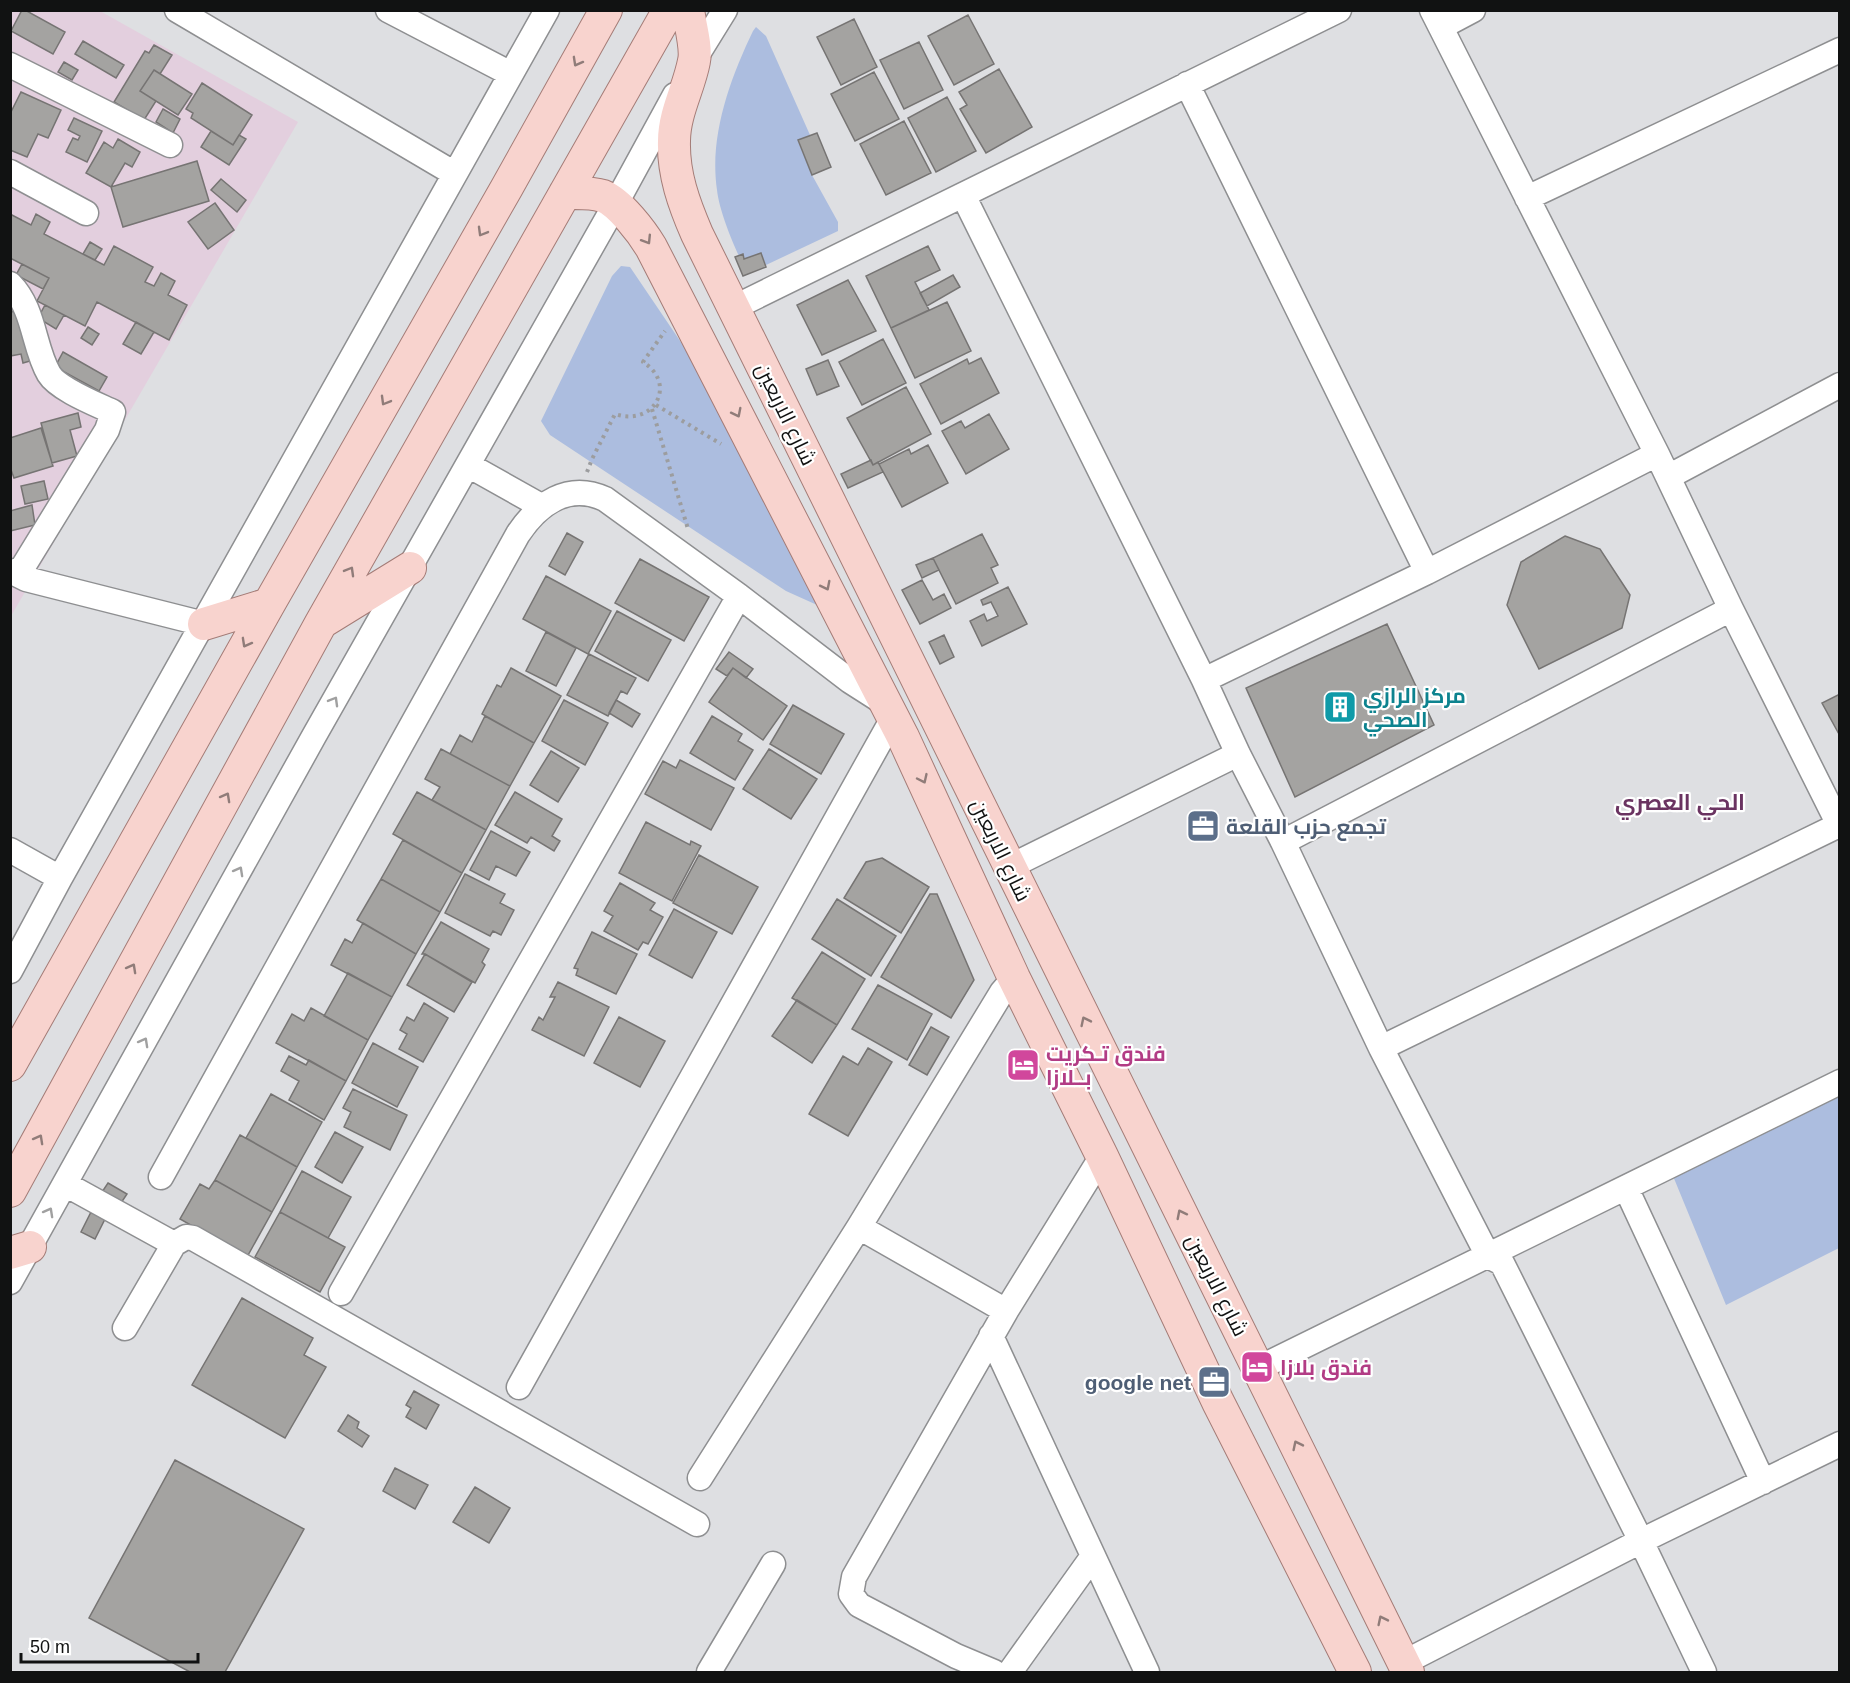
<svg xmlns="http://www.w3.org/2000/svg" width="1850" height="1683" viewBox="0 0 1850 1683" font-family="Helvetica,Cairo,sans-serif">
  <style>
    .industrial { fill: #e3cfde }
    .green { fill: #acbddf }
    .building { fill: #a4a3a1; stroke: #767473; stroke-width: 1.5 }
    .lines { fill: none; stroke-linecap: round; stroke-linejoin: round }
    .minor-casing { stroke: #8e8f91; stroke-width: 27 }
    .major-casing { stroke: #a47c77; stroke-width: 34 }
    .path { stroke: #9c9d9f; stroke-width: 4; stroke-dasharray: 3 4.5; stroke-linecap: butt }
    .minor { stroke: #fff; stroke-width: 24 }
    .major { stroke: #f8d3ce; stroke-width: 32 }
    .oneway { stroke: #907c79 }
    .oneway2 { stroke: #a0a0a0 }
    .labels { text-anchor: middle; dominant-baseline: central; stroke-width: 4.5; stroke-linejoin: round; paint-order: stroke }
    .street-label { font-size: 21px; fill: #111212; stroke: #fff }
    .culture-label { font-size: 21px; font-weight: bold; fill: #0d838f; stroke: #fff; text-anchor: start }
    .service-label { font-size: 21px; font-weight: bold; fill: #4e5e75; stroke: #fff; text-anchor: start }
    .hotel-label { font-size: 21px; font-weight: bold; fill: #b23c85; stroke: #fff; text-anchor: start }
    .neighbourhood-label { font-size: 22px; font-weight: bold; fill: #6a3361; stroke: #fff }
  </style>
  <rect width="100%" height="100%" fill="#dedfe2"/>
  <path class="industrial" d="M 11,11 L 100,11 L 298,122 L 11,616 Z"/>
  <path class="green" d="M 756,27 L 766,36 L 810,135 L 798,141 L 812,175 L 838,222 L 838,231 L 766,265 L 761,253 L 744,259 L 743,254 L 739,256 C 731,239 719,209 717,190 C 709,136 730,79 753,31 Z
    M 621,266 L 630,267 L 693,360 L 826,609 L 786,591 L 550,435 L 541,421 L 612,276 Z
    M 1839,1095 L 1839,1248 L 1726,1305 L 1673,1176 Z"/>
  <path class="building" d="M 22,10 L 25,10 L 65,32 L 53,54 L 11,31 Z
    M 968,15 L 994,64 L 954,85 L 928,36 Z
    M 854,19 L 877,67 L 841,85 L 817,37 Z
    M 83,41 L 124,65 L 116,78 L 75,54 Z
    M 919,42 L 943,90 L 904,109 L 880,60 Z
    M 154,45 L 172,55 L 160,74 L 154,70 L 140,91 L 156,101 L 144,120 L 114,102 L 145,51 L 149,53 Z
    M 64,62 L 78,70 L 72,80 L 58,72 Z
    M 999,69 L 1032,127 L 986,153 L 960,109 L 967,105 L 959,92 Z
    M 154,70 L 192,94 L 178,115 L 140,91 Z
    M 874,72 L 899,119 L 855,141 L 831,94 Z
    M 202,83 L 252,115 L 233,145 L 191,118 L 193,113 L 186,109 Z
    M 21,92 L 61,110 L 48,138 L 38,134 L 27,157 L 10,150 L 10,114 Z
    M 947,97 L 976,151 L 936,172 L 908,118 Z
    M 163,109 L 180,119 L 173,133 L 156,122 Z
    M 74,118 L 102,131 L 87,162 L 66,152 L 73,138 L 78,140 L 80,136 L 68,130 Z
    M 904,121 L 931,173 L 886,195 L 860,144 Z
    M 211,131 L 233,145 L 239,135 L 246,139 L 229,165 L 201,147 Z
    M 817,133 L 831,167 L 812,175 L 798,140 Z
    M 118,139 L 140,152 L 132,167 L 125,163 L 111,187 L 86,173 L 104,142 L 113,148 Z
    M 197,161 L 209,201 L 123,227 L 111,187 Z
    M 221,179 L 246,200 L 237,212 L 211,190 Z
    M 215,203 L 234,230 L 208,249 L 188,222 Z
    M 10,214 L 31,225 L 36,214 L 50,222 L 44,234 L 104,265 L 114,246 L 153,267 L 145,282 L 154,286 L 161,273 L 175,281 L 168,295 L 187,305 L 169,340 L 97,302 L 85,326 L 37,301 L 49,278 L 10,258 Z
    M 90,242 L 102,249 L 95,260 L 83,254 Z
    M 928,246 L 940,270 L 915,282 L 929,310 L 891,328 L 866,276 Z
    M 761,253 L 766,267 L 743,276 L 735,257 L 743,254 L 744,259 Z
    M 22,264 L 49,278 L 43,289 L 16,275 Z
    M 953,275 L 960,287 L 927,306 L 920,293 Z
    M 848,280 L 876,331 L 822,355 L 797,305 Z
    M 947,302 L 971,351 L 915,378 L 891,328 Z
    M 45,305 L 64,315 L 56,329 L 38,318 Z
    M 17,311 L 30,361 L 23,363 L 21,354 L 10,356 L 10,312 Z
    M 136,322 L 154,332 L 141,354 L 123,344 Z
    M 88,327 L 99,334 L 92,345 L 81,338 Z
    M 883,339 L 906,383 L 862,405 L 839,362 Z
    M 63,352 L 107,377 L 99,391 L 55,367 Z
    M 981,358 L 999,393 L 941,424 L 920,384 L 967,359 L 969,364 Z
    M 828,360 L 839,386 L 817,395 L 806,369 Z
    M 906,387 L 931,434 L 873,465 L 847,418 Z
    M 78,413 L 81,427 L 70,430 L 77,456 L 52,463 L 41,423 Z
    M 989,414 L 1009,449 L 966,474 L 942,431 L 961,421 L 965,428 Z
    M 41,428 L 53,466 L 14,478 L 10,467 L 10,438 Z
    M 928,445 L 948,483 L 902,507 L 879,464 L 909,449 L 911,454 Z
    M 871,460 L 873,465 L 878,462 L 883,472 L 848,488 L 841,474 Z
    M 44,481 L 48,499 L 25,504 L 21,486 Z
    M 32,505 L 35,525 L 10,531 L 10,511 Z
    M 567,533 L 583,542 L 565,575 L 549,566 Z
    M 982,534 L 998,565 L 991,568 L 998,583 L 956,604 L 933,558 Z
    M 1565,536 L 1600,549 L 1630,595 L 1622,628 L 1539,669 L 1507,605 L 1521,562 Z
    M 933,558 L 939,570 L 922,578 L 916,565 Z
    M 640,559 L 709,597 L 684,641 L 615,603 Z
    M 546,576 L 611,611 L 588,654 L 523,619 Z
    M 922,580 L 933,600 L 944,594 L 951,608 L 920,624 L 902,590 Z
    M 1008,587 L 1027,624 L 982,646 L 970,621 L 984,614 L 987,621 L 998,616 L 991,602 L 983,605 L 981,600 Z
    M 617,611 L 671,640 L 648,681 L 595,651 Z
    M 1387,624 L 1434,725 L 1295,797 L 1246,688 Z
    M 546,632 L 576,648 L 556,686 L 526,671 Z
    M 944,635 L 954,657 L 940,664 L 929,642 Z
    M 729,652 L 753,669 L 746,678 L 733,668 L 727,676 L 716,669 Z
    M 589,654 L 636,678 L 627,694 L 621,691 L 608,716 L 567,695 Z
    M 511,668 L 561,696 L 534,743 L 482,714 L 497,685 L 501,687 Z
    M 733,668 L 787,706 L 763,740 L 709,702 Z
    M 1840,694 L 1840,736 L 1822,703 Z
    M 564,700 L 608,723 L 585,765 L 542,741 Z
    M 616,700 L 640,714 L 632,727 L 609,713 Z
    M 793,705 L 844,734 L 821,774 L 770,744 Z
    M 485,716 L 534,743 L 510,786 L 450,754 L 460,735 L 472,742 Z
    M 712,716 L 742,734 L 738,741 L 753,750 L 735,780 L 690,753 Z
    M 441,749 L 510,786 L 486,830 L 432,800 L 440,787 L 425,779 Z
    M 769,749 L 817,779 L 791,819 L 743,789 Z
    M 551,751 L 579,768 L 558,802 L 530,785 Z
    M 680,760 L 734,788 L 711,830 L 645,794 L 663,761 L 676,768 Z
    M 417,792 L 486,830 L 462,873 L 393,834 Z
    M 515,792 L 562,819 L 552,836 L 560,841 L 554,851 L 531,837 L 527,843 L 495,825 Z
    M 646,822 L 690,845 L 691,841 L 701,846 L 672,901 L 619,873 Z
    M 491,831 L 530,852 L 516,876 L 496,866 L 489,880 L 470,870 Z
    M 403,840 L 462,873 L 440,912 L 381,879 Z
    M 699,855 L 758,887 L 732,934 L 673,903 Z
    M 882,858 L 929,887 L 901,933 L 844,898 L 866,862 Z
    M 465,874 L 505,894 L 500,903 L 514,910 L 501,935 L 493,931 L 490,936 L 445,913 Z
    M 381,879 L 440,912 L 416,954 L 357,920 Z
    M 620,883 L 655,903 L 650,910 L 663,917 L 648,944 L 643,942 L 638,950 L 604,931 L 613,916 L 604,911 Z
    M 930,894 L 937,894 L 974,980 L 951,1018 L 881,977 Z
    M 837,899 L 896,936 L 871,976 L 812,939 Z
    M 674,909 L 717,932 L 692,978 L 649,955 Z
    M 441,922 L 489,949 L 482,962 L 485,965 L 475,983 L 425,954 L 422,954 Z
    M 363,923 L 416,954 L 392,997 L 331,965 L 345,939 L 352,943 Z
    M 592,932 L 637,954 L 616,994 L 576,975 L 578,969 L 574,968 Z
    M 822,952 L 865,979 L 837,1025 L 792,998 Z
    M 425,954 L 472,982 L 454,1012 L 407,985 Z
    M 348,973 L 392,997 L 368,1040 L 324,1016 Z
    M 558,982 L 609,1007 L 584,1056 L 532,1030 L 539,1017 L 543,1020 L 555,997 L 550,997 Z
    M 878,985 L 932,1014 L 907,1060 L 852,1029 Z
    M 797,1000 L 837,1025 L 812,1063 L 772,1036 Z
    M 424,1003 L 448,1018 L 423,1062 L 399,1049 L 407,1034 L 400,1030 L 407,1017 L 414,1021 Z
    M 311,1008 L 368,1040 L 346,1081 L 276,1043 L 292,1014 L 304,1021 Z
    M 619,1017 L 665,1041 L 640,1087 L 594,1063 Z
    M 931,1027 L 949,1037 L 927,1075 L 909,1065 Z
    M 373,1043 L 418,1067 L 397,1107 L 352,1083 Z
    M 868,1048 L 892,1062 L 848,1136 L 809,1114 L 843,1056 L 858,1065 Z
    M 289,1056 L 306,1065 L 309,1060 L 346,1081 L 324,1120 L 289,1100 L 299,1081 L 281,1071 Z
    M 353,1089 L 407,1115 L 390,1150 L 344,1127 L 351,1112 L 343,1108 Z
    M 271,1094 L 322,1122 L 297,1167 L 246,1138 Z
    M 335,1132 L 363,1147 L 342,1183 L 315,1167 Z
    M 240,1135 L 297,1167 L 272,1212 L 215,1180 Z
    M 302,1171 L 351,1197 L 328,1238 L 280,1212 Z
    M 215,1180 L 272,1212 L 247,1257 L 180,1219 L 200,1184 L 209,1189 Z
    M 108,1183 L 127,1194 L 119,1206 L 100,1195 Z
    M 91,1212 L 105,1219 L 95,1239 L 81,1232 Z
    M 280,1212 L 345,1247 L 320,1292 L 255,1257 Z
    M 242,1298 L 313,1338 L 304,1355 L 326,1367 L 285,1438 L 192,1385 Z
    M 414,1391 L 439,1405 L 426,1429 L 406,1417 L 411,1408 L 406,1405 Z
    M 348,1415 L 359,1422 L 357,1428 L 369,1436 L 362,1447 L 338,1431 Z
    M 175,1460 L 304,1529 L 225,1672 L 190,1672 L 89,1618 Z
    M 395,1468 L 428,1485 L 415,1509 L 383,1491 Z
    M 475,1487 L 510,1508 L 489,1543 L 453,1522 Z"/>
  <g class="lines">
    <g class="minor-casing">
      <path id="minor" d="M 177,10 L 455,174
        M 388,10 L 511,74
        M 1432,10 L 1657,454 L 1731,609 L 1840,827
        M 1441,27 L 1473,10
        M 10,65 L 170,145
        M 691,65 L 725,10
        M 1187,84 L 1427,572
        M 10,172 L 86,213
        M 963,195 L 1204,680 L 1427,572 L 1657,454
        M 1527,198 L 1840,50
        M 10,284 C 35,309 33,347 49,374 C 58,389 96,404 113,412 L 107,430 L 18,575
        M 733,308 L 1339,10
        M 468,465 L 541,506
        M 1668,477 L 1840,385
        M 10,571 L 26,579 L 204,624
        M 1204,680 L 1238,754 L 1283,842 L 1381,1048 L 1488,1256 L 1502,1263 L 1641,1541 L 1704,1672
        M 1283,842 L 1731,609
        M 10,850 L 60,878
        M 1009,867 L 1238,754
        M 10,971 L 60,878 L 547,10
        M 1381,1048 L 1839,825
        M 161,1177 L 518,534 C 538,504 568,482 605,499 L 739,596 L 850,681 L 886,704
        M 65,1184 L 174,1244
        M 1626,1188 L 1763,1482
        M 859,1227 L 1006,1311 L 854,1577 L 851,1594 L 859,1605 L 956,1656 L 994,1672
        M 10,1282 L 314,736 L 615,205 L 675,95
        M 341,1293 L 739,596
        M 1006,1311 L 1102,1156
        M 125,1328 L 174,1244 L 186,1237 L 193,1238 L 697,1524
        M 991,1336 L 1147,1672
        M 1259,1368 L 1840,1082
        M 519,1387 L 893,718
        M 700,1478 L 859,1227 L 1002,992 L 1014,978
        M 1403,1663 L 1641,1541 L 1840,1444
        M 709,1672 L 773,1564
        M 1010,1672 L 1093,1556"/>
    </g>
    <g class="major-casing">
      <path id="major" d="M 688,10 C 690,24 697,48 694,61 C 689,88 674,113 674,141 C 673,174 684,204 697,234 L 1408,1672
        M 565,193 C 577,193 591,192 603,196 C 620,203 642,232 651,247 L 903,737 L 1014,978 L 1102,1156 L 1218,1402 L 1355,1672
        M 324,621 L 410,568
        M 204,624 L 269,604
        M 10,1065 L 269,604 L 506,189 L 606,10
        M 10,1191 L 321,623 L 669,10
        M 10,1253 L 30,1247"/>
    </g>
    <path class="path" d="M 656,405 L 721,444
      M 652,409 L 688,529
      M 587,472 L 592,459 L 615,414 C 654,427 678,384 643,362 L 665,331"/>
    <use href="#minor" class="minor"/>
    <use href="#major" class="major"/>
  </g>
  <defs><path id="oneway-chevron" d="M-2-3.5L2.5 0L-2 3.5" fill="none" stroke-width="1.6" stroke-linecap="round" stroke-linejoin="round" transform="scale(1.5)"/></defs>
  <g class="oneway">
    <use href="#oneway-chevron" transform="translate(577 62) rotate(119)"/>
    <use href="#oneway-chevron" transform="translate(482 232) rotate(120)"/>
    <use href="#oneway-chevron" transform="translate(647 240) rotate(58)"/>
    <use href="#oneway-chevron" transform="translate(385 401) rotate(120)"/>
    <use href="#oneway-chevron" transform="translate(737 413) rotate(63)"/>
    <use href="#oneway-chevron" transform="translate(350 571) rotate(-60)"/>
    <use href="#oneway-chevron" transform="translate(826 586) rotate(63)"/>
    <use href="#oneway-chevron" transform="translate(246 643) rotate(119)"/>
    <use href="#oneway-chevron" transform="translate(923 779) rotate(65)"/>
    <use href="#oneway-chevron" transform="translate(226 797) rotate(-61)"/>
    <use href="#oneway-chevron" transform="translate(132 968) rotate(-61)"/>
    <use href="#oneway-chevron" transform="translate(1085 1021) rotate(-116)"/>
    <use href="#oneway-chevron" transform="translate(39 1139) rotate(-61)"/>
    <use href="#oneway-chevron" transform="translate(1181 1214) rotate(-117)"/>
    <use href="#oneway-chevron" transform="translate(1297 1445) rotate(-116)"/>
    <use href="#oneway-chevron" transform="translate(1382 1620) rotate(-116)"/>
  </g>
  <g class="oneway2">
    <use href="#oneway-chevron" transform="translate(334 701) rotate(-60)"/>
    <use href="#oneway-chevron" transform="translate(239 871) rotate(-61)"/>
    <use href="#oneway-chevron" transform="translate(144 1042) rotate(-61)"/>
    <use href="#oneway-chevron" transform="translate(49 1212) rotate(-61)"/>
  </g>
  <defs>
    <g id="building-square" transform="scale(1.725)"><rect x="-9" y="-9" width="18" height="18" rx="4" fill="#0f9aa8" stroke="#fff"/><path d="M-4-6H4V6H1V3H-1V6H-4ZM-2.5-4.3h1.7v1.8h-1.7ZM.8-4.3h1.7v1.8H.8ZM-2.5-1h1.7V.8h-1.7ZM.8-1h1.7V.8H.8Z" fill="#fff"/></g>
    <g id="office-square" transform="scale(1.725)"><rect x="-9" y="-9" width="18" height="18" rx="4" fill="#5c6f8a" stroke="#fff"/><path d="M-6-3h4V-5.5h4V-3h4V5H-6ZM-1-4.5V-3h2v-1.5ZM-6 0V1H6V0Z" fill="#fff"/></g>
    <g id="hotel-square" transform="scale(1.725)"><rect x="-9" y="-9" width="18" height="18" rx="4" fill="#d1479c" stroke="#fff"/><path d="M-6-4.5h1.5V1H6V5H4.5V3h-9V5H-6ZM-4 0a1.8 1.8 0 1 1 3.6 0ZM.5 0V-2.5h3Q6-2.5 6 0Z" fill="#fff"/></g>
  </defs>
  <g fill-rule="evenodd">
    <use href="#building-square" x="1340" y="707"/>
    <use href="#office-square" x="1203" y="826"/>
    <use href="#hotel-square" x="1023" y="1065"/>
    <use href="#hotel-square" x="1257" y="1367"/>
    <use href="#office-square" x="1214" y="1382"/>
  </g>
  <g class="labels">
    <g class="street-label">
      <text transform="translate(786 414) rotate(64)">شارع الاربعين</text>
      <text transform="translate(1001 850) rotate(64)">شارع الاربعين</text>
      <text transform="translate(1217 1285) rotate(63)">شارع الاربعين</text>
    </g>
    <g class="culture-label">
      <text x="1363" y="695">مركز الرازي<tspan x="1363" dy="24">الصحي</tspan></text>
    </g>
    <g class="service-label">
      <text x="1226" y="826">تجمع حزب القلعة</text>
      <text x="1191" y="1382" text-anchor="end">google net</text>
    </g>
    <g class="hotel-label">
      <text x="1046" y="1053">فندق تـكريت<tspan x="1046" dy="24">بــلازا</tspan></text>
      <text x="1280" y="1367">فندق بلازا</text>
    </g>
    <g class="neighbourhood-label">
      <text x="1680" y="802">الحي العصري</text>
    </g>
  </g>
  <rect width="1850" height="1683" fill="none" stroke="#111212" stroke-width="24"/>
  <path d="M21 1653v9h177v-9" fill="none" stroke="#111212" stroke-width="3"/>
  <text x="30" y="1653" font-size="18" fill="#111212" stroke="#ffffff" stroke-width="4.5" paint-order="stroke">50 m</text>
</svg>
